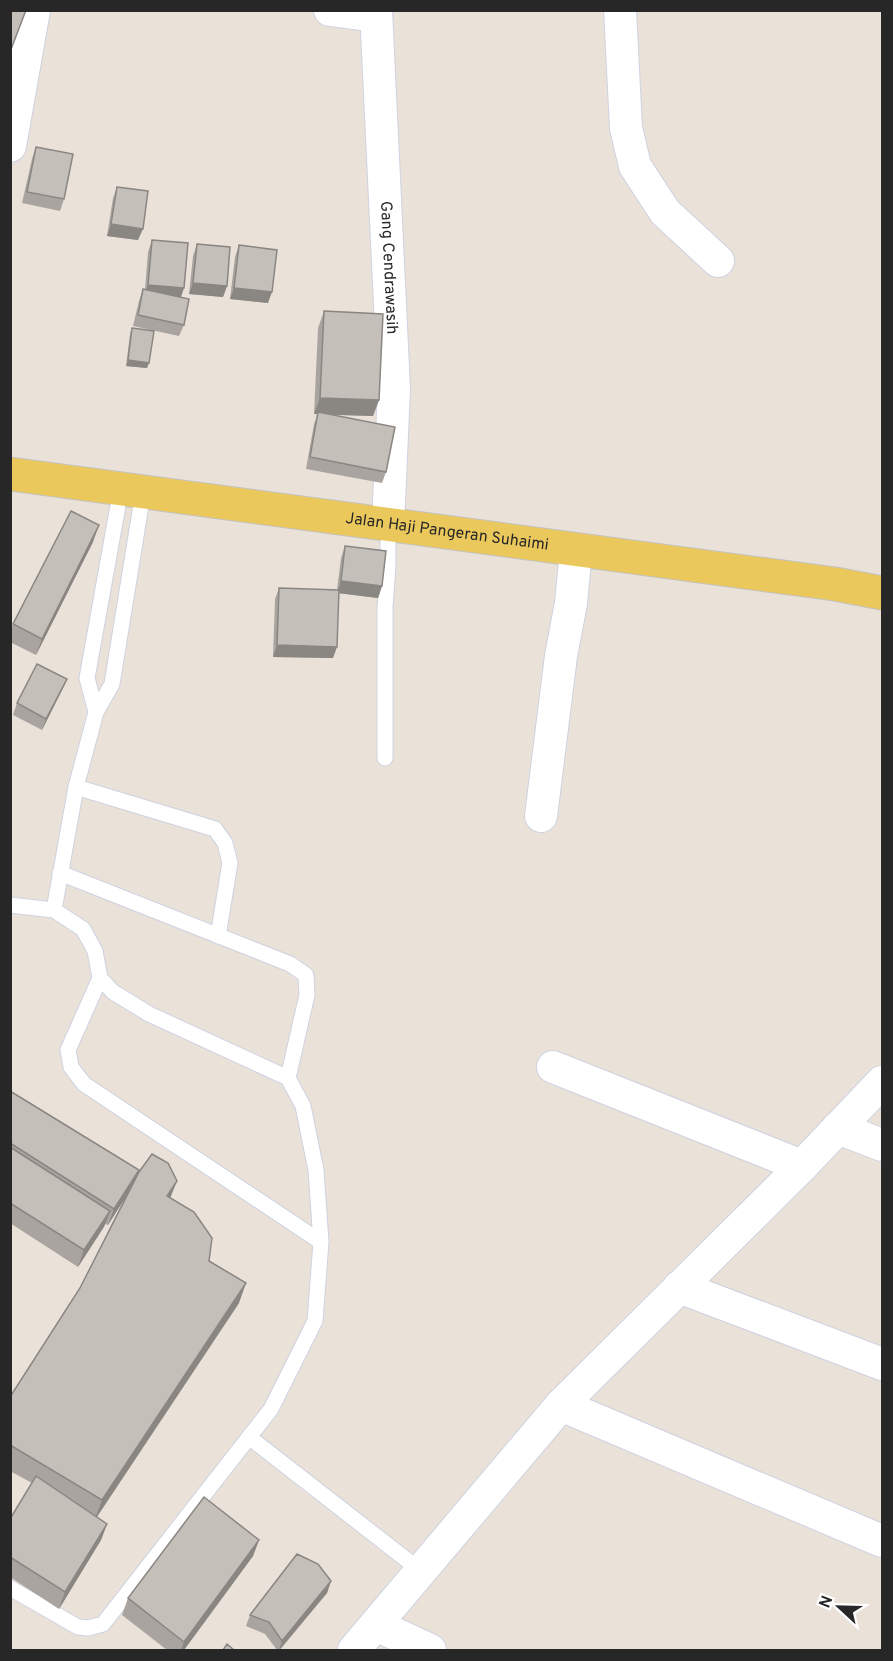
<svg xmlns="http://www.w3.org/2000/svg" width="893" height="1661" viewBox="0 0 893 1661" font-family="Overpass,sans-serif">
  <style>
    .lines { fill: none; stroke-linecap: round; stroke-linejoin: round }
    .service-casing { stroke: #ced2e0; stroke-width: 17 }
    .minor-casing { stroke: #ced2e0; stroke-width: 34 }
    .primary-casing { stroke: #c3c3c3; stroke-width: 35 }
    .service { stroke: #fff; stroke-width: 15 }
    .minor { stroke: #fff; stroke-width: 32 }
    .primary { stroke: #ebc85c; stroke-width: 33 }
    .wall { fill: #a9a49f }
    .shaded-wall { fill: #8a8682 }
    .building { fill: #c5bfb9; stroke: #8a8682; stroke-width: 1.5 }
    .labels { text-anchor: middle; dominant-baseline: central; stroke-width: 5; stroke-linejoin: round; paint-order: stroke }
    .street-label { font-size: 16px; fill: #272727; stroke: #fff }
  </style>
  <rect width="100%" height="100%" fill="#eae2d9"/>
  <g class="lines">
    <g class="service-casing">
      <path id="service" d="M 96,712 L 87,678 L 121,489
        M 385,758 L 385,608 L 388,565 L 388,525
        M 76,787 L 215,829 L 225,843 L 230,863 L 218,936
        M 60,873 L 290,964 L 306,975 L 307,995 L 288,1078
        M 10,905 L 54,910
        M 100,978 L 68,1050 L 71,1067 L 84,1084 L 321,1242
        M 249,1437 L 421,1571
        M 10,1588 L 78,1627 L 88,1628 L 103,1624 L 271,1409 L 315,1321 L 321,1242 L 316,1170 L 303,1106 L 288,1078 L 149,1014 L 113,992 L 100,978 L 95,951 L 83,929 L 54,910 L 76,787 L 96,712 L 112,684 L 143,493"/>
    </g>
    <g class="minor-casing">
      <g id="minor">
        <path d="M 330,10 L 376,16"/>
        <path id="s1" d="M 376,10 L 394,389 L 388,525"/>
        <path d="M 620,10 L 626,128 L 635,166 L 665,212 L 718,261"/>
        <path d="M 10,146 L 34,10"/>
        <path d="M 541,816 L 561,656 L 571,603 L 576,551"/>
        <path d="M 553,1067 L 802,1166"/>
        <path d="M 838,1128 L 882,1145"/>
        <path d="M 679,1287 L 882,1364"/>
        <path d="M 561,1405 L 882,1541"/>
        <path d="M 376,1625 L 430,1650"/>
        <path d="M 354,1650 L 561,1405 L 802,1166 L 882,1082"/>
      </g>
    </g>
    <g class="primary-casing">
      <g id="primary">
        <path id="s2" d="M 10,474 L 835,584 L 882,593"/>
      </g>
    </g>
    <use href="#service" class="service"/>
    <use href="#minor" class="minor"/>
    <use href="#primary" class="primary"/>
  </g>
  <path class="wall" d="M 36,147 L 64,199 L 60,211 L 22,203 L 32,159 Z
    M 117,187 L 138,240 L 107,236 L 113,198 Z
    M 152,240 L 181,298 L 184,325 L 179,336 L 133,326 L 139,301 L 143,289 L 145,290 L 148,252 Z
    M 197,244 L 227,286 L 223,297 L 189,294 L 193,256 Z
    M 239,245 L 268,303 L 230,299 L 235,257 Z
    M 324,311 L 379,400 L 373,416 L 333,415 L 386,472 L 382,483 L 306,469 L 314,424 L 318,414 L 314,414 L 318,328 Z
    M 132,328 L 147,368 L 126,366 L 130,334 Z
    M 93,542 L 36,655 L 10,642 L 10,632 L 13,624 Z
    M 345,546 L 382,586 L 378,598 L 339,593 L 333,658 L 273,657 L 275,599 L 279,588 L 337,590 L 341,558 Z
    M 62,690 L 42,730 L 13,715 L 17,703 Z
    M 10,1091 L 136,1178 L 170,1198 L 209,1261 L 239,1303 L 97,1517 L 107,1524 L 101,1540 L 59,1609 L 10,1577 L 10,1519 L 32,1483 L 10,1471 L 10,1397 L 80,1288 L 127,1194 L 108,1225 L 105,1224 L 78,1267 L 10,1223 Z
    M 259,1540 L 253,1556 L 184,1650 L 167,1650 L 122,1615 L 128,1598 Z
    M 331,1581 L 327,1593 L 280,1650 L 277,1650 L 265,1634 L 246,1626 L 250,1615 Z"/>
  <path class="shaded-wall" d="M 111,224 L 143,229 L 138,240 L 107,236 Z
    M 193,283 L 227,286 L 223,297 L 189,294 Z
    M 148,285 L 184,288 L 180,300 L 144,296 Z
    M 234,288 L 272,292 L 268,303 L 230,299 Z
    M 128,360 L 149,363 L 147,368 L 126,366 Z
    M 320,398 L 379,400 L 373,416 L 314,414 Z
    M 99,525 L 93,542 L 36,655 L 42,639 Z
    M 341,581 L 382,586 L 378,598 L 337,593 Z
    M 277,645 L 337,647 L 333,658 L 273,657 Z
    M 67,679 L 62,690 L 42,730 L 46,719 Z
    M 139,1170 L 133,1186 L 108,1225 L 114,1209 Z
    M 177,1181 L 169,1201 L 167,1196 Z
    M 110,1211 L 104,1227 L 78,1267 L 84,1250 Z
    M 246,1283 L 239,1303 L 94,1521 L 102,1500 Z
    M 107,1524 L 101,1540 L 59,1609 L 65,1592 Z
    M 259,1540 L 253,1556 L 184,1650 L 181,1650 L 184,1642 Z
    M 331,1581 L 327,1593 L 279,1650 L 282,1641 Z"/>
  <path class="building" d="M 10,10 L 26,10 L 10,52 Z
    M 36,147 L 73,154 L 64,199 L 27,192 Z
    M 117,187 L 148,191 L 143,229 L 111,224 Z
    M 152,240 L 188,243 L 184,288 L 148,285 Z
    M 197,244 L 230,247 L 227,286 L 193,283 Z
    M 239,245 L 277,250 L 272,292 L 234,288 Z
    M 143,289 L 189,299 L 184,325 L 138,315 Z
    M 324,311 L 383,314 L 379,400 L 320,398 Z
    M 132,328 L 154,331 L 149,363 L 128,360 Z
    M 318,412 L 395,427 L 386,472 L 310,457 Z
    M 71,511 L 99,525 L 42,639 L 13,624 Z
    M 345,546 L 386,551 L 382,586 L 341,581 Z
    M 279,588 L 339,590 L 337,647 L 277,645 Z
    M 37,664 L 67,679 L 46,719 L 17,703 Z
    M 10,1091 L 139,1170 L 114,1209 L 10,1143 Z
    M 10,1147 L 110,1211 L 84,1250 L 10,1203 Z
    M 152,1154 L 168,1163 L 177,1181 L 167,1196 L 194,1212 L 212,1238 L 209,1261 L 246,1283 L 102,1500 L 10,1445 L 10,1397 L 80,1288 L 139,1172 Z
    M 36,1476 L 107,1524 L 65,1592 L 10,1557 L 10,1519 Z
    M 204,1497 L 259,1540 L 184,1642 L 128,1598 Z
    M 297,1554 L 318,1564 L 331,1581 L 282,1641 L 269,1622 L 250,1615 Z
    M 227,1644 L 234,1650 L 223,1650 Z"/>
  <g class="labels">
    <g class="street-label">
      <text stroke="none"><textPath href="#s1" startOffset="258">Gang Cendrawasih</textPath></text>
      <text stroke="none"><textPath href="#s2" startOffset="441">Jalan Haji Pangeran Suhaimi</textPath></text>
    </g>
  </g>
  <rect width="893" height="1661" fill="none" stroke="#272727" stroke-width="24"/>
  <g transform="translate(839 1607) rotate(292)" stroke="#ffffff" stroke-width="4.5" paint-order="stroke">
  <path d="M0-4.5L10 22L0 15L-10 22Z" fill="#272727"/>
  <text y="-9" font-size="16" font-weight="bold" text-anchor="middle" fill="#272727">N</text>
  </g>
</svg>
